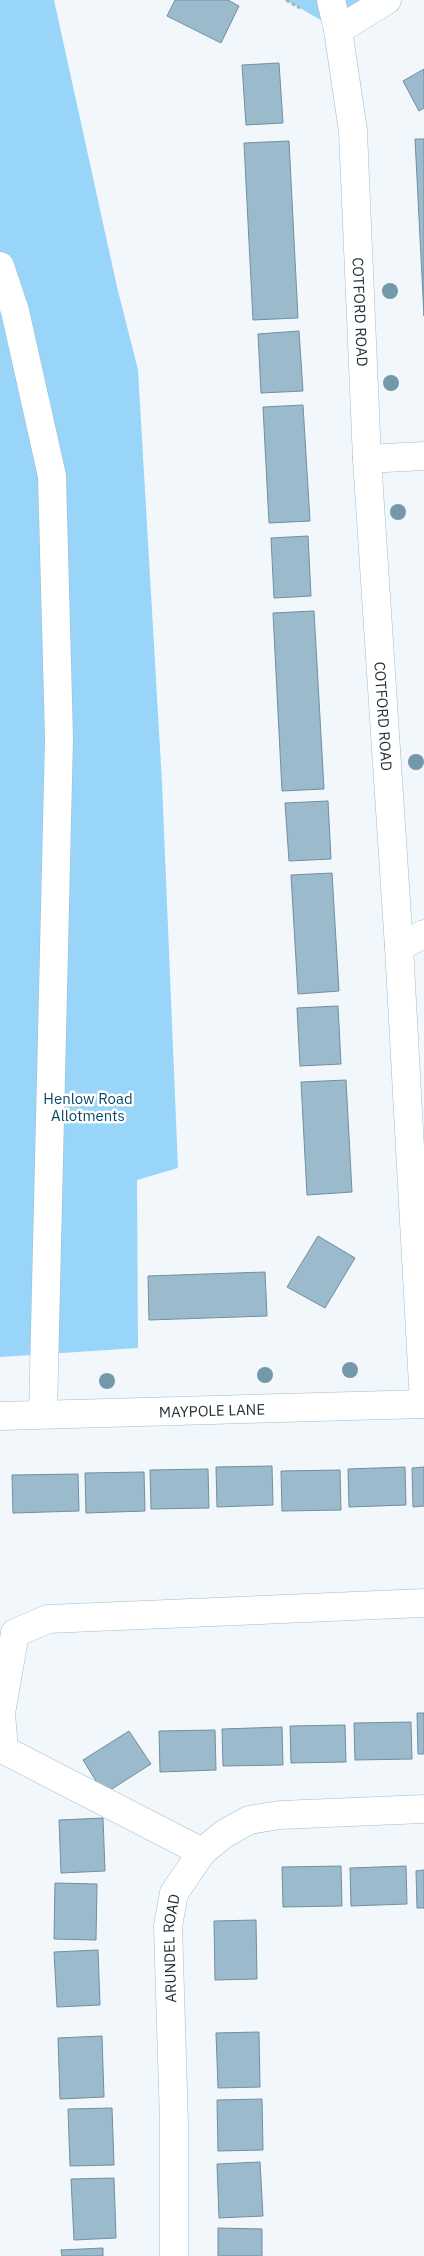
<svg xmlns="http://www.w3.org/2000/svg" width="424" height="2256" viewBox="0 0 424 2256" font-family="'IBM Plex Sans',sans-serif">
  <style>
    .green { fill: #99d5f8 }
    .building { fill: #9bbacc; stroke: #728fa1 }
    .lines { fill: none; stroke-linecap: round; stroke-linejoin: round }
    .minor-casing { stroke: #9ebdcf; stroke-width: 29 }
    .path { stroke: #aab2b7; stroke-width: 3; stroke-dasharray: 4 2.5; stroke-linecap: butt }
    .minor { stroke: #fff; stroke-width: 28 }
    .tree { fill: #7298aa }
    .labels { text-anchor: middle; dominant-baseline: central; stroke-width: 5; stroke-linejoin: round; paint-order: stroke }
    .street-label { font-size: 15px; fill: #243037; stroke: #fff }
    .park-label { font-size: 15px; fill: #0a4b68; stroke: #fff }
  </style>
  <rect width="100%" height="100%" fill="#f1f7fb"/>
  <path class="green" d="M 0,0 L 54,0 L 117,287 L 138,370 L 162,783 L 178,1168 L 137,1180 L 138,1348 L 0,1357 Z
    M 286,0 L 387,0 L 338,30 Z"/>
  <path class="building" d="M 175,0 L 228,0 L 239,6 L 221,43 L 167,16 Z
    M 279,63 L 283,123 L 246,125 L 242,65 Z
    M 424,69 L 424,108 L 419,111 L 403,81 Z
    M 415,139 L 424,139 L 424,316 Z
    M 289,141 L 298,318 L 253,320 L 244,143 Z
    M 299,331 L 303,391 L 261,393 L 258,334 Z
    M 303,405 L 310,521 L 269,523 L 263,407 Z
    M 308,536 L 311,596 L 274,598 L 271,538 Z
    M 314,611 L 324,789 L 282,791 L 273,613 Z
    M 328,801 L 331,859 L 289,861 L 285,803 Z
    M 332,873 L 339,991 L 298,994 L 291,875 Z
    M 338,1006 L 341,1064 L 300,1066 L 297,1008 Z
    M 346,1080 L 352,1192 L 307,1195 L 301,1082 Z
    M 318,1236 L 355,1258 L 325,1308 L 287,1287 Z
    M 265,1272 L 267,1316 L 149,1320 L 148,1276 Z
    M 272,1466 L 273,1505 L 217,1507 L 216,1467 Z
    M 405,1467 L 406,1505 L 349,1507 L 348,1469 Z
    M 424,1467 L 424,1506 L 413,1507 L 412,1468 Z
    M 208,1469 L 209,1508 L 151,1509 L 150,1470 Z
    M 340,1470 L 341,1510 L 282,1511 L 281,1471 Z
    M 144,1472 L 145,1511 L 86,1513 L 85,1473 Z
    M 78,1474 L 79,1511 L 13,1513 L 12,1475 Z
    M 417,1713 L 424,1713 L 424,1754 L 418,1754 Z
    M 411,1722 L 412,1759 L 355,1760 L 354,1723 Z
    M 345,1725 L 346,1762 L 291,1763 L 290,1726 Z
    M 282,1727 L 283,1765 L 223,1766 L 222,1729 Z
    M 215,1730 L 216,1770 L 160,1772 L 159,1731 Z
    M 129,1731 L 151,1764 L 104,1794 L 83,1760 Z
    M 103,1818 L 105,1871 L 61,1873 L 59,1820 Z
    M 341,1866 L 342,1906 L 283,1907 L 282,1867 Z
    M 406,1866 L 407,1904 L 351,1906 L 350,1868 Z
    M 424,1870 L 424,1908 L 417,1908 L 416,1871 Z
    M 55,1883 L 97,1884 L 96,1940 L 54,1939 Z
    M 256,1920 L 257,1979 L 215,1980 L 214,1921 Z
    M 98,1950 L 100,2005 L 57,2007 L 54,1952 Z
    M 259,2032 L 260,2087 L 218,2088 L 216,2033 Z
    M 102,2036 L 104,2097 L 60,2099 L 58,2038 Z
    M 262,2099 L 263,2150 L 218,2151 L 217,2100 Z
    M 112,2108 L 114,2165 L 70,2166 L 68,2109 Z
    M 260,2162 L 263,2216 L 219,2218 L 217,2164 Z
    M 114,2178 L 116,2238 L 74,2240 L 71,2179 Z
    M 218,2228 L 262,2229 L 262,2256 L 218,2256 Z
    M 103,2248 L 103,2256 L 62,2256 L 61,2250 Z"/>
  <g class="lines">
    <g class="minor-casing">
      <g id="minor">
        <path id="s1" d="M 331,0 L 338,30 L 353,131 L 367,459 L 399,947 L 424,1404"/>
        <path d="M 338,30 L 387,0"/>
        <path d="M 0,266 L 15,311 L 52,476 L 59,738 L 43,1414"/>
        <path d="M 367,459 L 424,456"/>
        <path d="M 399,947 L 424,934"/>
        <path id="s2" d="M 0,1416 L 424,1404"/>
        <path d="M 202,1852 L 4,1750 L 1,1713 L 15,1633 L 48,1619 L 424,1603"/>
        <path id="s3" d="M 174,2256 L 174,2123 L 168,1926 L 174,1893 L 202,1852 L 224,1834 L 249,1820 L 280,1815 L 424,1809"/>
      </g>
    </g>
    <path class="path" d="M 286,0 L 300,8"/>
    <use href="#minor" class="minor"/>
  </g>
  <g class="tree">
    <circle cx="390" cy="291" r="8"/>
    <circle cx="391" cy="383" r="8"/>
    <circle cx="398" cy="512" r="8"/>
    <circle cx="416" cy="762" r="8"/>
    <circle cx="350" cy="1370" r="8"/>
    <circle cx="265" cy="1375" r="8"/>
    <circle cx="107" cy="1381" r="8"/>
  </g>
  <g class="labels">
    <g class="street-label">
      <text stroke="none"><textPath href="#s1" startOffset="314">COTFORD ROAD</textPath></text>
      <text stroke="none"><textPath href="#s1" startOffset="719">COTFORD ROAD</textPath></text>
      <text stroke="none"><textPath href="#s2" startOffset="212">MAYPOLE LANE</textPath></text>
      <text stroke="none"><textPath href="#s3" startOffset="308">ARUNDEL ROAD</textPath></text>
    </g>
    <g class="park-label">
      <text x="88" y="1098">Henlow Road<tspan x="88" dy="17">Allotments</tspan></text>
    </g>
  </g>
</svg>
